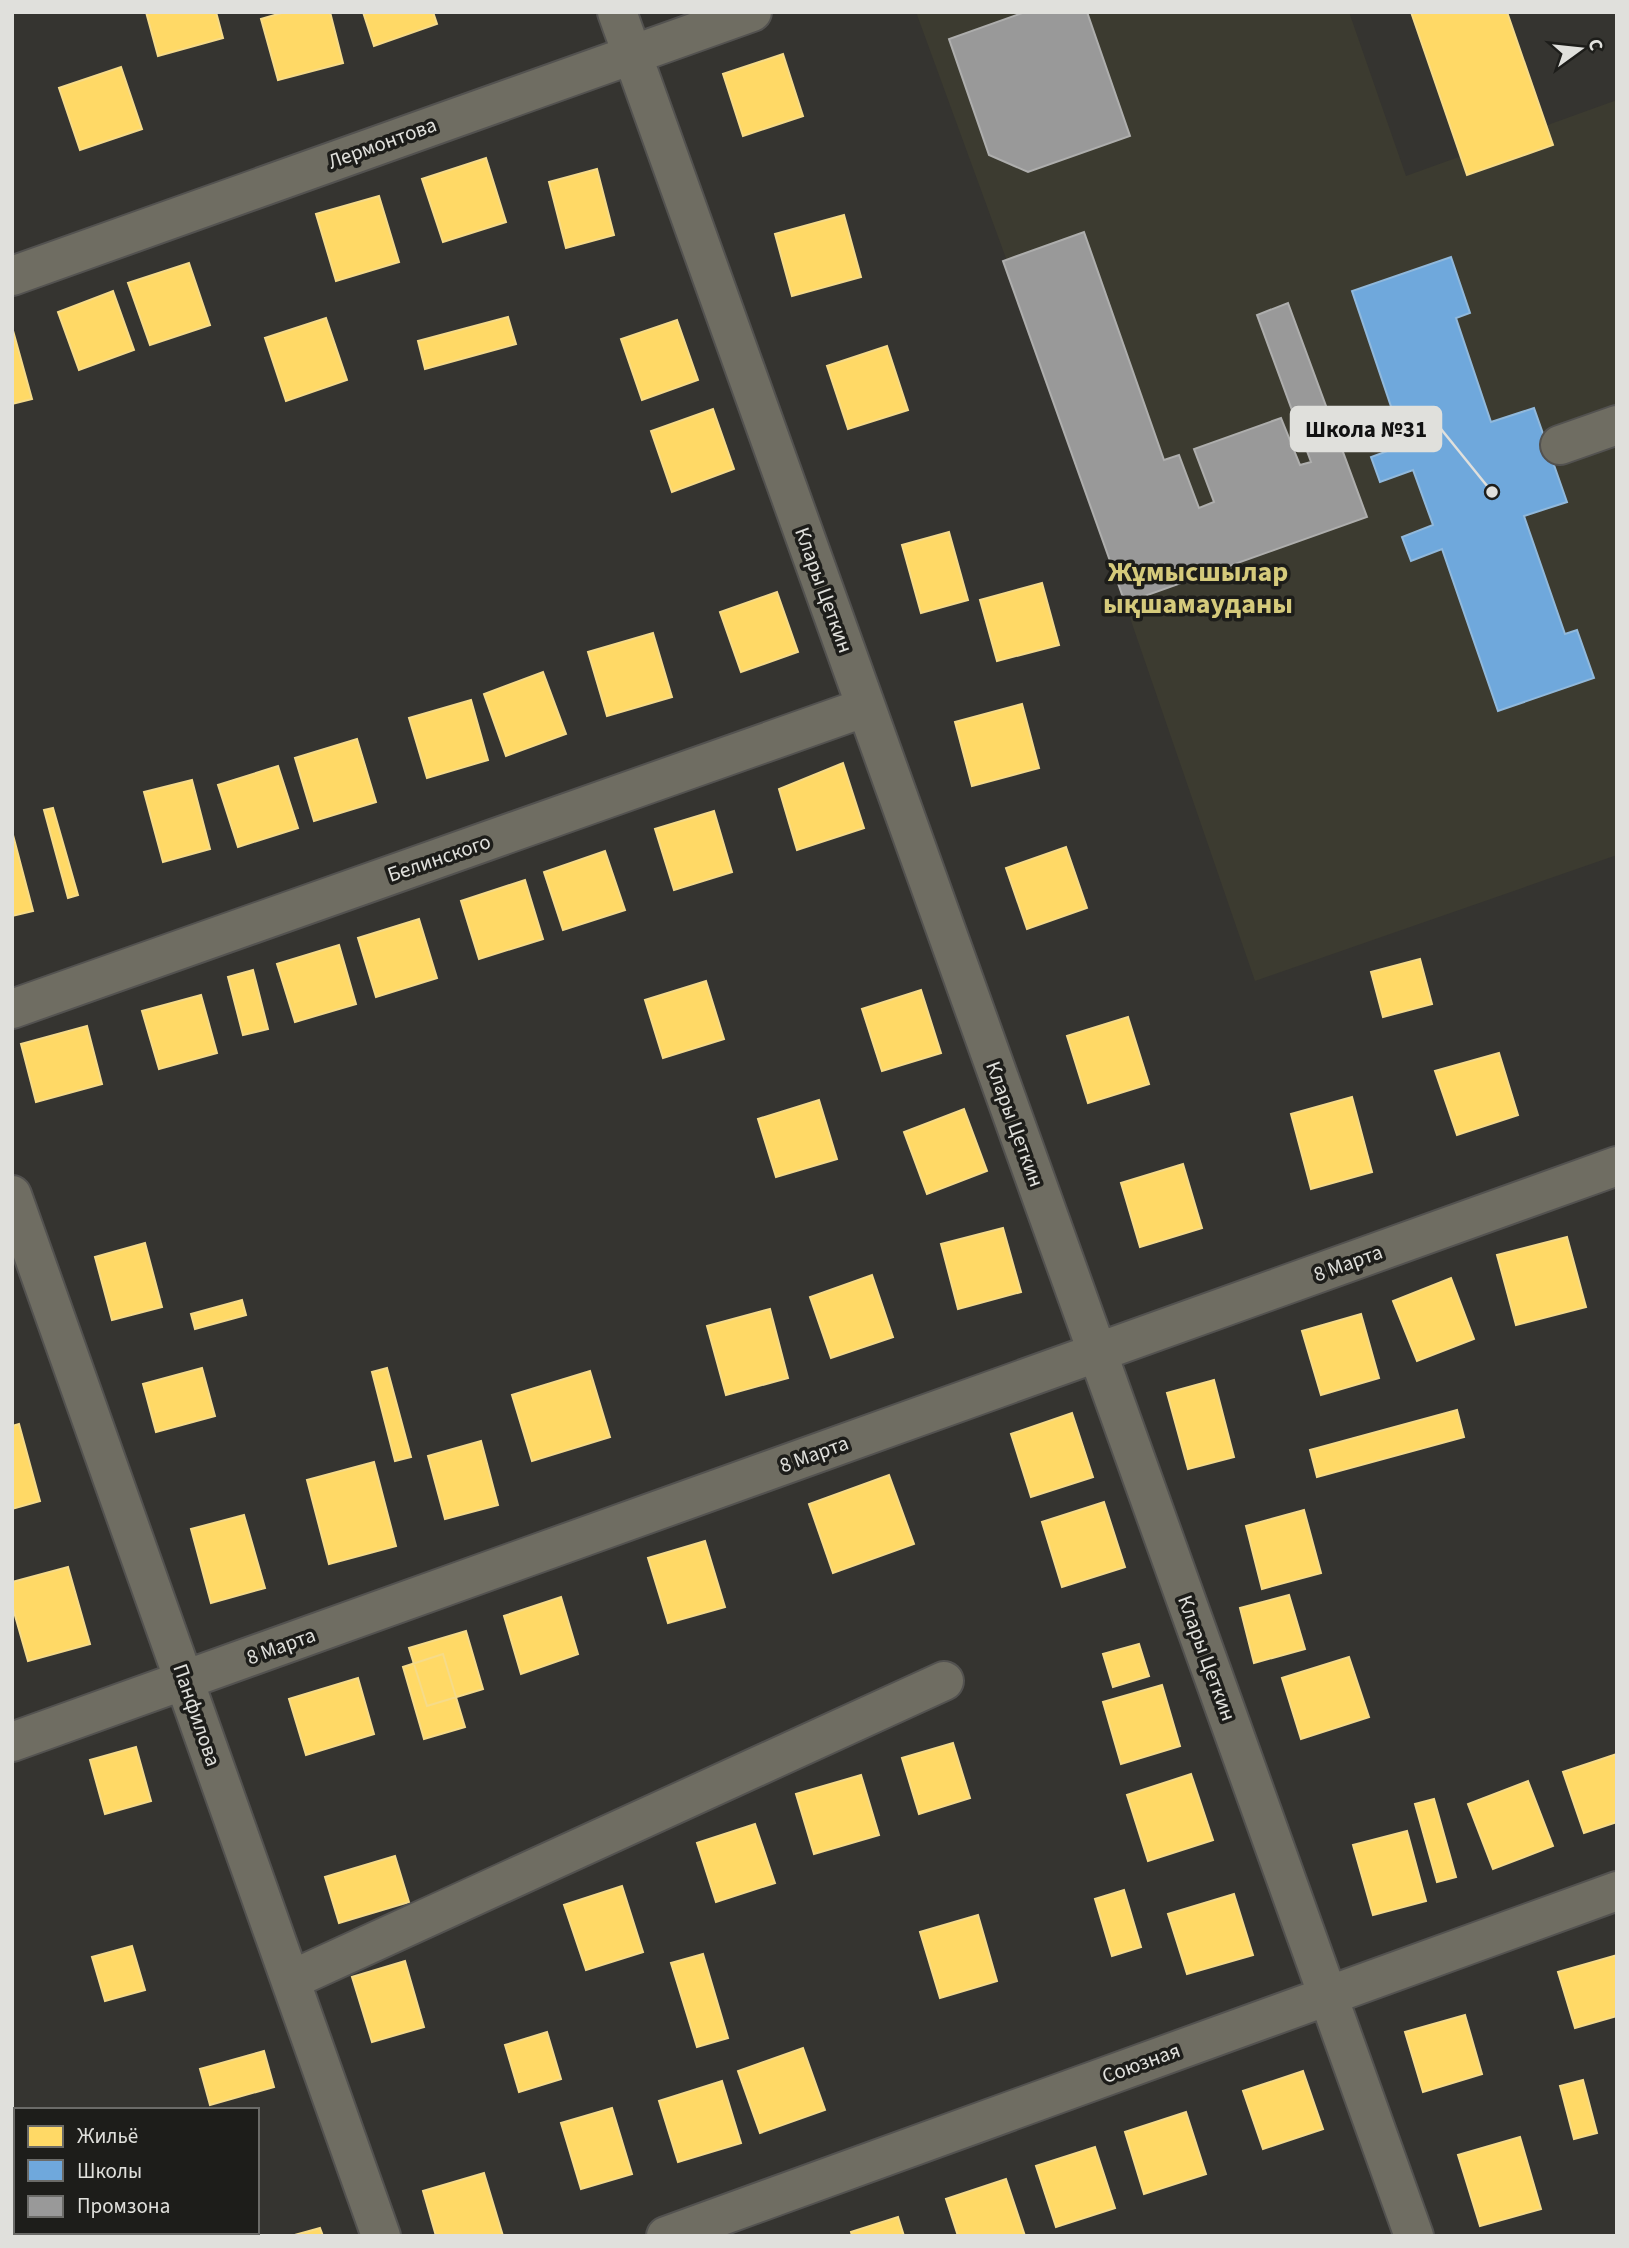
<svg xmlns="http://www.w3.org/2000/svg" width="1629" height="2248" viewBox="0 0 1629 2248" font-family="'Source Sans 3',sans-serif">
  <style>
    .built { fill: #3c3b30 }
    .homes { fill: #ffd966; stroke: #f6db89; stroke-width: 2 }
    .schools { fill: #6fa8dc; stroke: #91b9dc; stroke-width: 2 }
    .industry { fill: #999; stroke: #aeaead; stroke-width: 2 }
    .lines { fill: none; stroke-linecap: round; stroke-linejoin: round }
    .minor-casing { stroke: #535250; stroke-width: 42 }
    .minor { stroke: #6f6d62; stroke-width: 38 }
    .labels { text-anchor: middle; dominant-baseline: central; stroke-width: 7; stroke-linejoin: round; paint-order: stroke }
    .street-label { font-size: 21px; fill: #e0e0dc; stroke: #1d1d1a }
    .district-label { font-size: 28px; font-weight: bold; fill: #d5ca7b; stroke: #1d1d1a }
    .leader { fill: none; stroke: #e0e0dc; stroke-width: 2.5 }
    .callout-dot { fill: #e0e0dc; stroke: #1d1d1a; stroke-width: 2.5 }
    .callout { fill: #e0e0dc; stroke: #e0e0dc; stroke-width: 2.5 }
    .callout-label { font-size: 23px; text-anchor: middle; font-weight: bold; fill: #111 }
  </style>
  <rect width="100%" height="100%" fill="#353430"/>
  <path class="built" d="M 916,12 L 1349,12 L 1406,176 L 1617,100 L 1617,855 L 1255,981 L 1011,272 Z"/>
  <path class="homes" d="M 146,12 L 216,12 L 223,38 L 158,56 Z
    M 285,12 L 330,12 L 343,63 L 278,80 L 261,19 Z
    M 363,12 L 433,12 L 437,24 L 374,46 Z
    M 1411,12 L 1507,12 L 1553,145 L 1467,175 Z
    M 783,54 L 803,116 L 743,136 L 723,74 Z
    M 121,67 L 142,129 L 80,150 L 59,88 Z
    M 486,158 L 506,222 L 443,242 L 422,179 Z
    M 597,169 L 614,235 L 566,248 L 549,182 Z
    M 379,196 L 399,262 L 336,281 L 316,214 Z
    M 844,215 L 861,277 L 792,296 L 775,234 Z
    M 189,263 L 210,325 L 150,345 L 128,283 Z
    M 113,291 L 134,350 L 79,370 L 58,312 Z
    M 508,317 L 516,344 L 425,369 L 418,341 Z
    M 326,318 L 347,380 L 286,401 L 265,338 Z
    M 677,320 L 698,380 L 642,400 L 621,339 Z
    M 12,327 L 32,399 L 12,404 Z
    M 887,346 L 908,410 L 848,429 L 827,366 Z
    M 713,409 L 734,469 L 672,492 L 651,431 Z
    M 949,532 L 968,600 L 921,613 L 902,545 Z
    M 1042,583 L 1059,645 L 997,661 L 980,600 Z
    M 777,592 L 798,652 L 741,672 L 720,612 Z
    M 653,633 L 672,697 L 607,716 L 588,652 Z
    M 543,672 L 566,734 L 506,756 L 484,694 Z
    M 471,700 L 488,760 L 427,778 L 409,718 Z
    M 1022,704 L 1039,768 L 972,786 L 955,722 Z
    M 357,739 L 376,802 L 314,821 L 295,758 Z
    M 843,763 L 864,828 L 797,850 L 779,789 Z
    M 278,766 L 298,828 L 238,847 L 218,785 Z
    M 192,780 L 210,849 L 163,862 L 144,792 Z
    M 53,808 L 78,895 L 68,898 L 44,810 Z
    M 714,811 L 732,872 L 674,890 L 655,829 Z
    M 13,835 L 33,911 L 12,916 L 12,836 Z
    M 1066,847 L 1087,908 L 1027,929 L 1006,868 Z
    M 605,851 L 625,910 L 563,930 L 544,872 Z
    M 525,880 L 543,939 L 479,959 L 461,901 Z
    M 419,919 L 437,978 L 376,997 L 358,938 Z
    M 339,945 L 356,1004 L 295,1022 L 277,964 Z
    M 1420,959 L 1432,1004 L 1383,1017 L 1371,972 Z
    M 253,970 L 268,1029 L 243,1035 L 228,977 Z
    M 706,981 L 724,1039 L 663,1058 L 645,1000 Z
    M 921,990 L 941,1053 L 882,1071 L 862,1009 Z
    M 201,995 L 217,1053 L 159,1069 L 142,1011 Z
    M 1128,1017 L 1149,1084 L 1088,1103 L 1067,1036 Z
    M 87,1026 L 102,1084 L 36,1102 L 21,1044 Z
    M 1499,1053 L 1518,1115 L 1457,1135 L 1435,1071 Z
    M 1352,1097 L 1372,1172 L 1311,1189 L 1291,1114 Z
    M 819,1100 L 837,1159 L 776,1177 L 758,1119 Z
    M 964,1109 L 987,1171 L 927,1194 L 904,1132 Z
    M 1183,1164 L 1202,1228 L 1140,1247 L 1121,1183 Z
    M 1003,1228 L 1021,1292 L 958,1309 L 941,1244 Z
    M 1567,1237 L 1586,1307 L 1516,1325 L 1497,1255 Z
    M 145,1243 L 162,1307 L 112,1320 L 95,1257 Z
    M 872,1275 L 893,1337 L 831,1358 L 810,1297 Z
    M 1451,1278 L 1474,1339 L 1417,1361 L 1393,1301 Z
    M 242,1300 L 246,1315 L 195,1329 L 191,1314 Z
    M 770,1309 L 788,1378 L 726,1395 L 707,1326 Z
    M 1361,1314 L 1379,1378 L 1321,1395 L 1302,1331 Z
    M 202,1368 L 215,1416 L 156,1432 L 143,1384 Z
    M 387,1368 L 411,1457 L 395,1461 L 372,1372 Z
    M 590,1371 L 610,1437 L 532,1461 L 512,1395 Z
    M 1214,1380 L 1234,1457 L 1188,1469 L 1167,1393 Z
    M 1457,1410 L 1464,1437 L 1317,1477 L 1310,1450 Z
    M 1072,1413 L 1093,1477 L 1031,1497 L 1011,1434 Z
    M 19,1424 L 40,1501 L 12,1509 L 12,1426 Z
    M 481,1441 L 498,1505 L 445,1519 L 428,1456 Z
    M 374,1462 L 396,1546 L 329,1564 L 307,1480 Z
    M 889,1475 L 914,1544 L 833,1573 L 809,1504 Z
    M 1104,1502 L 1125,1567 L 1062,1587 L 1042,1522 Z
    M 1304,1510 L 1321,1573 L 1262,1589 L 1246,1526 Z
    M 244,1515 L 265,1588 L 211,1603 L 191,1529 Z
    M 705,1541 L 725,1607 L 668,1623 L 648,1558 Z
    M 68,1567 L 90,1644 L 28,1661 L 12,1605 L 12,1582 Z
    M 1289,1595 L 1305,1649 L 1254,1663 L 1240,1608 Z
    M 561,1597 L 578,1654 L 521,1674 L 504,1616 Z
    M 466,1631 L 483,1689 L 427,1706 L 409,1648 Z
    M 1139,1644 L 1149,1676 L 1113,1687 L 1103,1654 Z
    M 443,1654 L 465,1727 L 424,1739 L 403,1667 Z
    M 1349,1657 L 1369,1717 L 1301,1739 L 1282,1678 Z
    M 358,1678 L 374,1734 L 306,1755 L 289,1699 Z
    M 1162,1685 L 1180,1746 L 1121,1764 L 1103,1702 Z
    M 953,1743 L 970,1798 L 919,1814 L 902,1758 Z
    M 136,1747 L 151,1801 L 105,1814 L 90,1760 Z
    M 1617,1754 L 1617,1822 L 1584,1833 L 1563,1772 Z
    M 1191,1774 L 1213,1840 L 1148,1861 L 1127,1795 Z
    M 861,1775 L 879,1835 L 814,1854 L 796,1794 Z
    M 1528,1781 L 1553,1846 L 1493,1869 L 1468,1804 Z
    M 1434,1799 L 1456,1877 L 1437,1882 L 1415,1804 Z
    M 755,1824 L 775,1883 L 716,1902 L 697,1843 Z
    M 1407,1831 L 1426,1901 L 1373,1915 L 1353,1845 Z
    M 395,1856 L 409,1902 L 339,1923 L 325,1877 Z
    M 622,1886 L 643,1952 L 586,1970 L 564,1905 Z
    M 1124,1890 L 1141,1947 L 1112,1956 L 1095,1899 Z
    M 1234,1894 L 1253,1955 L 1187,1974 L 1168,1914 Z
    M 978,1915 L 997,1981 L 940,1998 L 920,1932 Z
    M 132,1946 L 145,1990 L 105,2001 L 92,1957 Z
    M 703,1954 L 728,2038 L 697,2047 L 671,1963 Z
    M 1617,1955 L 1617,2016 L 1575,2028 L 1558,1972 Z
    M 405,1961 L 424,2027 L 372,2042 L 352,1977 Z
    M 1465,2015 L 1482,2074 L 1423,2092 L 1405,2032 Z
    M 547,2032 L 561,2079 L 519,2092 L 505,2045 Z
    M 803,2048 L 825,2110 L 760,2133 L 738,2071 Z
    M 264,2051 L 274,2087 L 210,2105 L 200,2069 Z
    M 1303,2071 L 1323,2129 L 1263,2149 L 1243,2091 Z
    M 1583,2080 L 1597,2133 L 1574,2139 L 1560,2086 Z
    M 722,2081 L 741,2143 L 678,2162 L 659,2101 Z
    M 612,2108 L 632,2174 L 581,2189 L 561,2123 Z
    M 1186,2112 L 1206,2174 L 1144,2194 L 1125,2132 Z
    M 1520,2137 L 1541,2209 L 1480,2226 L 1458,2155 Z
    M 1095,2147 L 1115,2208 L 1056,2227 L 1036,2166 Z
    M 484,2173 L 503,2236 L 436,2236 L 423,2191 Z
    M 1006,2179 L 1025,2236 L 958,2236 L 946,2199 Z
    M 16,2202 L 16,2232 L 59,2232 L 61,2236 L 12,2236 L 12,2204 Z
    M 898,2217 L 904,2236 L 852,2236 L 851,2232 Z
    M 320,2228 L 323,2236 L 291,2236 Z"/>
  <path class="schools" d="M 1451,257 L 1470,313 L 1456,318 L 1491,422 L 1534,408 L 1567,502 L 1524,516 L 1565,634 L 1577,630 L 1594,678 L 1498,711 L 1442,549 L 1411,561 L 1402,537 L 1433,525 L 1413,470 L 1380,482 L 1371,457 L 1404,445 L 1352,291 Z"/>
  <path class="industry" d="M 1025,12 L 1087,12 L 1130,136 L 1028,172 L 989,155 L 949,39 Z
    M 1084,232 L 1164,460 L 1179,455 L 1199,508 L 1214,502 L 1194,449 L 1281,418 L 1300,465 L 1311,462 L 1257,315 L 1288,303 L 1367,517 L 1125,603 L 1003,261 Z"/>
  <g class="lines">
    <g class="minor-casing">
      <path id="minor" d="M 617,12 L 1414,2236
        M 12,276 L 752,12
        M 1560,445 L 1617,425
        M 12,1009 L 866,707
        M 12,1195 L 381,2236
        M 12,1742 L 1617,1166
        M 291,1980 L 944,1681
        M 666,2236 L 1617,1891"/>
    </g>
    <use href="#minor" class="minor"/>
  </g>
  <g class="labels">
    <g class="street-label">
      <text transform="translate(382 143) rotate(-20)">Лермонтова</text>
      <text transform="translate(824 590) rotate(70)">Клары Цеткин</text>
      <text transform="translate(439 858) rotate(-19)">Белинского</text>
      <text transform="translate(1015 1124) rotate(70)">Клары Цеткин</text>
      <text transform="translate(1348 1263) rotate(-20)">8 Марта</text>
      <text transform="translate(814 1454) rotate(-20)">8 Марта</text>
      <text transform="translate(281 1646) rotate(-20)">8 Марта</text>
      <text transform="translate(1207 1658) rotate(70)">Клары Цеткин</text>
      <text transform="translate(197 1715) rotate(71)">Панфилова</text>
      <text transform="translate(1141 2063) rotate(-20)">Союзная</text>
    </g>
    <g class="district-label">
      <text x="1198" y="572">Жұмысшылар<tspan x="1198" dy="32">ықшамауданы</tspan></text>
    </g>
  </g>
  <path class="leader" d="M1492 492L1441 429"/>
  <circle class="callout-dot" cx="1492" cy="492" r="7"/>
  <rect class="callout" x="1291" y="407" width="150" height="44" rx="7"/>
  <g class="callout-label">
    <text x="1366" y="437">Школа №31</text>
  </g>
  <rect width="1629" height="2248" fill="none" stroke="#e0e0dc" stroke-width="28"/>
  <rect x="14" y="2108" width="245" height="126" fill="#1d1d1a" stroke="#6b6b68" stroke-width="2"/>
  <rect x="28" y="2126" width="35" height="21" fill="#ffd966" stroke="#6b6b68" stroke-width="2"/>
  <text x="77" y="2143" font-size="21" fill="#e0e0dc">Жильё</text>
  <rect x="28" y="2160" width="35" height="21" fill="#6fa8dc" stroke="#6b6b68" stroke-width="2"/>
  <text x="77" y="2178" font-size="21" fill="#e0e0dc">Школы</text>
  <rect x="28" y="2196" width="35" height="21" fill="#999999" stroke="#6b6b68" stroke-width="2"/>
  <text x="77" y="2213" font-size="21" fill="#e0e0dc">Промзона</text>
  <g transform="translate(1580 49) rotate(75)" stroke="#1d1d1a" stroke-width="5" paint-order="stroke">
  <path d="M0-5L12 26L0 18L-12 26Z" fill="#e0e0dc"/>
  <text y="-10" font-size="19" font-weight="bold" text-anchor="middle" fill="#e0e0dc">С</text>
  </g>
</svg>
